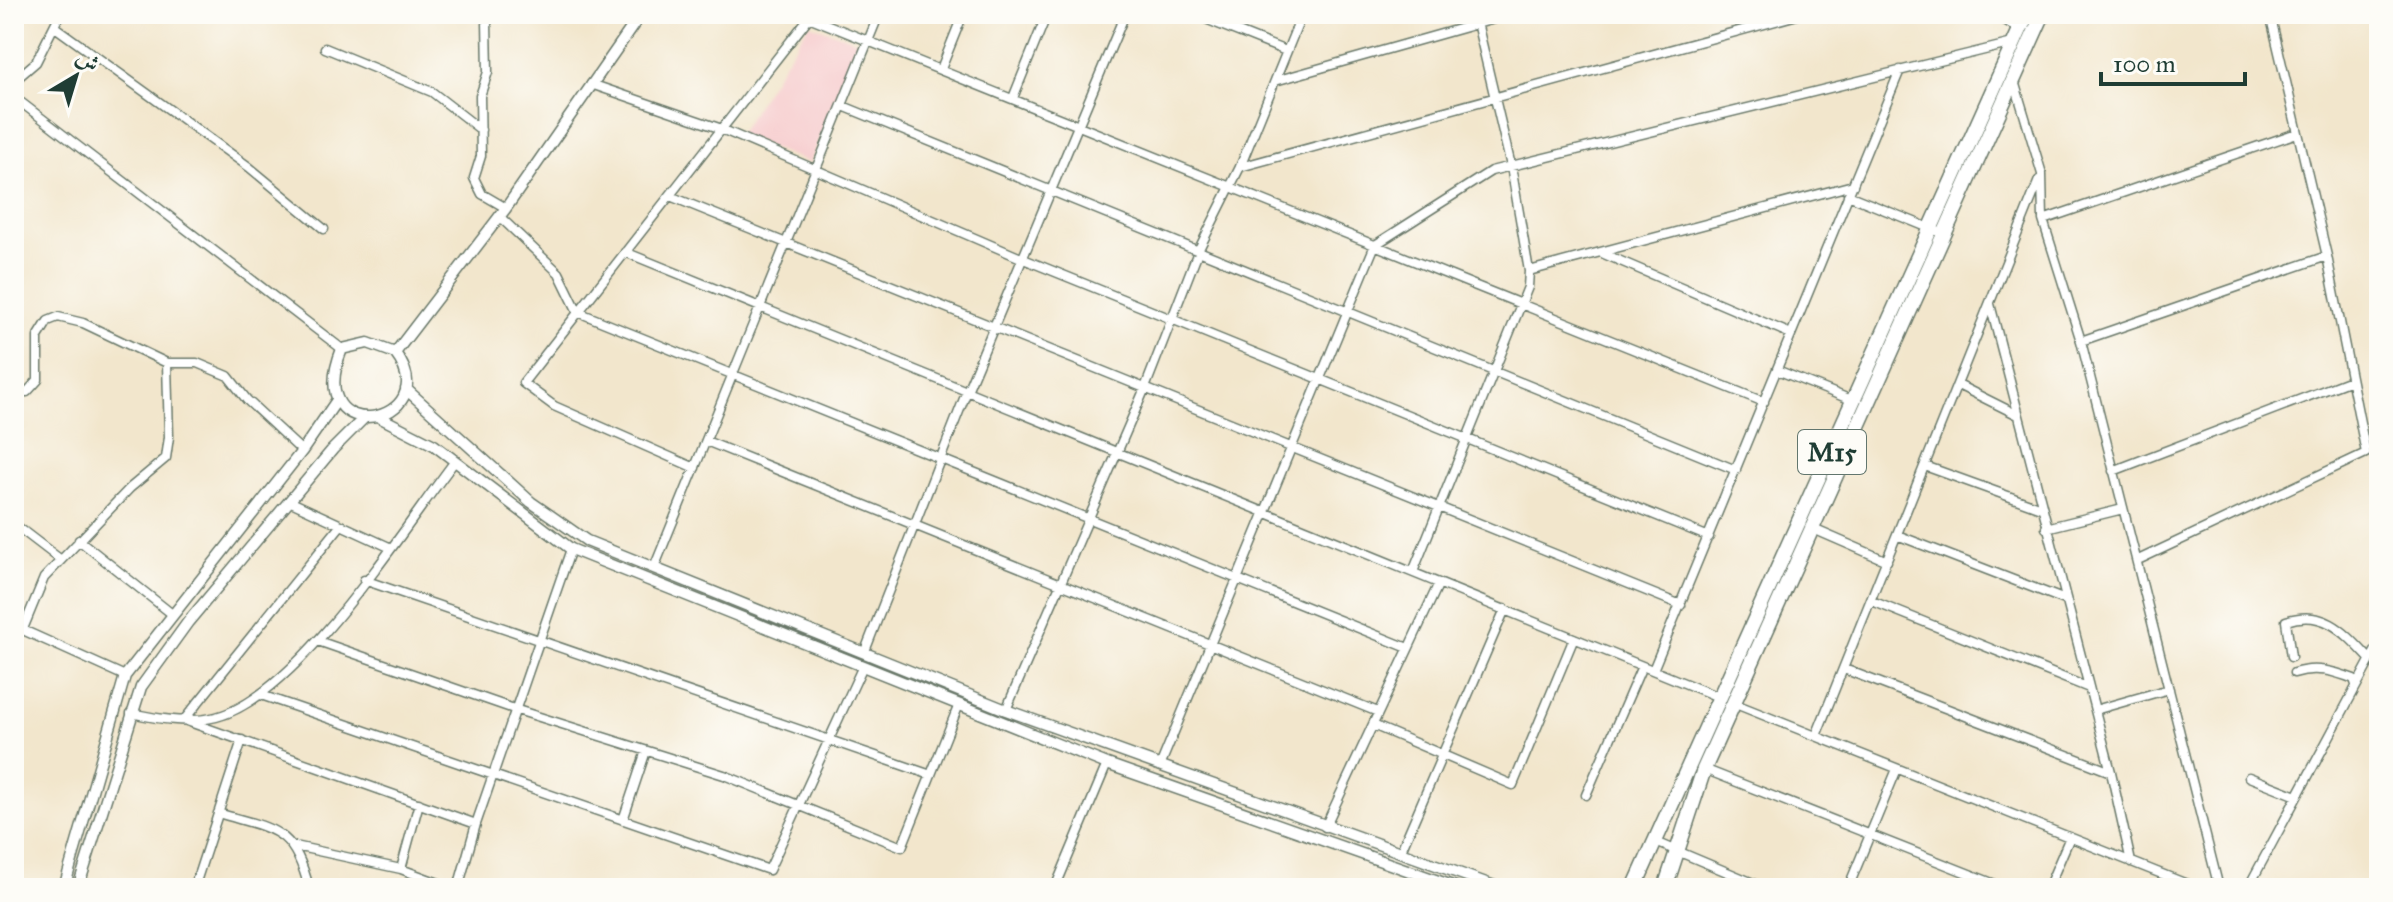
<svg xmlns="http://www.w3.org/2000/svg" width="2393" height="902" viewBox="0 0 2393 902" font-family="'IM FELL Great Primer',Amiri,serif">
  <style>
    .built { fill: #f7cfd0 }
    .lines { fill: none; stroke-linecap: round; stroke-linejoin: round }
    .minor-casing { stroke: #697869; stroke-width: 11 }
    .tertiary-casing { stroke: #697869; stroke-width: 13 }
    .trunk-casing { stroke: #697869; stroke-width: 17 }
    .minor { stroke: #fff; stroke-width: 8 }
    .tertiary { stroke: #fff; stroke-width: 10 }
    .trunk { stroke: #fff; stroke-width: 14 }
    .labels { text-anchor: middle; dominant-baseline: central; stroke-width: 6; stroke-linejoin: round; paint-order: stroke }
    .shield { fill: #fdfcf7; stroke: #62766e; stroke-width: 2 }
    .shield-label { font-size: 26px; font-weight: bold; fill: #1f3d34 }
  </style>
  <rect width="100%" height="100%" fill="#fdfcf7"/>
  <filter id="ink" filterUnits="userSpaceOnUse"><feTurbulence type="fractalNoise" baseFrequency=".0125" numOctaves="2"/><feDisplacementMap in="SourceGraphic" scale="16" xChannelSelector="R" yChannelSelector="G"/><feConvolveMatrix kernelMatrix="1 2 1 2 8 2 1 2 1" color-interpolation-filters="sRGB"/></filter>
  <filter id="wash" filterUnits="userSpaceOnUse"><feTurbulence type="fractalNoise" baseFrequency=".006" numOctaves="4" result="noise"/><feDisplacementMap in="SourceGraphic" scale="32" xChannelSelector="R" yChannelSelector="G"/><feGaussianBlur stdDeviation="1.8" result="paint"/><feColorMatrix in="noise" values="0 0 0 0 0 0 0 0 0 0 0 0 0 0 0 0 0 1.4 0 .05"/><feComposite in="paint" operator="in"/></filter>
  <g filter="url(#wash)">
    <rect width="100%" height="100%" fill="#f2e6cc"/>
    <path class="built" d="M 809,24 L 860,42 L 810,163 L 738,135 Z"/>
  </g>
  <g filter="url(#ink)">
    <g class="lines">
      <g class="minor-casing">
        <path id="minor" d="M 490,14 L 487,21 L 488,72 L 480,96 L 481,156 L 474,178 L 482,194 L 506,208
          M 801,14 L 1764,402
          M 1193,14 L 1286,51
          M 1995,14 L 2021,30
          M 55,27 L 249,167 L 324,229
          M 325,48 L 432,92 L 481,130
          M 941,69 L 963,14
          M 14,81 L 36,62 L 60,14
          M 1275,81 L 1512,14
          M 2014,81 L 2042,174 L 2043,220 L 2081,341 L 2219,888
          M 591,84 L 719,128 L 1021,258 L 1709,537
          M 14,97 L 342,349
          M 1013,98 L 1047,14
          M 843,106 L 1736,470
          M 1240,167 L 1801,14
          M 1848,195 L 1944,234
          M 670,196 L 1681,605
          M 499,216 L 559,273 L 578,312 L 1408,648
          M 2043,220 L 2297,133
          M 625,252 L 1721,698
          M 1604,254 L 1791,334
          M 1529,271 L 1853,185
          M 1990,304 L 2111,772 L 2131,862
          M 2081,341 L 2327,256
          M 1777,370 L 1854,401
          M 1958,385 L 2018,415
          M 14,391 L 27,392 L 38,380 L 38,337 L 48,321 L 58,317 L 83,323 L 167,363 L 197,363 L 228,376 L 247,400 L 302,451
          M 706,441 L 1378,712
          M 1925,466 L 2041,508
          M 695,468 L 554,406 L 523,383 L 811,15
          M 2113,471 L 2351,380
          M 289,501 L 389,547
          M 14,524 L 61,560
          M 341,525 L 184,720 L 476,824
          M 1811,528 L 1887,561
          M 2046,528 L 2123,509
          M 1897,535 L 2065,600
          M 79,540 L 172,614
          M 2138,560 L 2366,453 L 2327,256 L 2270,14
          M 654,568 L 879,14
          M 1413,572 L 1528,287 L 1529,271 L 1511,166 L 1475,14
          M 364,580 L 931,775
          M 1872,601 L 2089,688
          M 14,626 L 125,676
          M 23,629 L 44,578 L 130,488 L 166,458 L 169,437 L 167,363
          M 318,641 L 514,709 L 724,775 L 902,847 L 958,707
          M 865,651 L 967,391 L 1125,14
          M 2291,657 L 2286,621 C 2325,608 2345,633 2370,659
          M 1844,669 L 2111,772
          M 1653,670 L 1900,70
          M 2294,673 C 2315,666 2333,671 2354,679 L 2356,685
          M 261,695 L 769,870 L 862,668
          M 1733,703 L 2197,888
          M 1006,710 L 1145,388 L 1199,249 L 1240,167 L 1302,14
          M 2095,710 L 2169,689
          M 131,713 C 158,719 187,724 216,717 C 298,696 402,530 455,461
          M 1373,725 L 1513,785 L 1574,638
          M 1816,736 L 2039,180
          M 1160,766 L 1375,245 L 1491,171 L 2013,43
          M 1704,769 L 2005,888
          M 2249,777 L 2297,796
          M 1586,795 L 1642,666
          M 218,813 C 274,830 293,826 309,888
          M 623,820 L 646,751
          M 1325,827 L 1439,583
          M 1656,842 L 1765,888
          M 295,846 L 401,869 L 452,888
          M 1400,853 L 1505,609
          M 401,869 L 419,803
          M 194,888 L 242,740
          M 458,888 L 476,824 L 571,549
          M 1055,888 L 1107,764
          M 1848,888 L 1897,769
          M 2048,888 L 2070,837
          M 2248,888 L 2379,644"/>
      </g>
      <g class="tertiary-casing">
        <path id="tertiary" d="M 368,343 L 395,353 C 449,423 300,454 342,349 Z
          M 395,353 L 506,208 L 641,14
          M 406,389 L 531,502 L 587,541 L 1006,710 L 1500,888
          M 379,417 L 434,445 L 571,549 L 1107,764 L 1458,888
          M 64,888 L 125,676 L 302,451 L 337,400
          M 78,888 L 141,687 L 188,622 L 333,449 L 364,418"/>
      </g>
      <g class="trunk-casing">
        <path id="trunk" d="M 1634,888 L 2027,14
          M 1665,888 L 1704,769 L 2043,14"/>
      </g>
      <use href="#minor" class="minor"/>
      <use href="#tertiary" class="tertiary"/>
      <use href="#trunk" class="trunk"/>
    </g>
  </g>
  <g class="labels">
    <rect class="shield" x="1798" y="430" width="68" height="44" rx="6"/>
    <g class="shield-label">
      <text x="1832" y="452">M15</text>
    </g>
  </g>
  <rect width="2393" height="902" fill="none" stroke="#fdfcf7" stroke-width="48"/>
  <g transform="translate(76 76) rotate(38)" stroke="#fdfcf7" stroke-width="6" paint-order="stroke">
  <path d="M0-6L14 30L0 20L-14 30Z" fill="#1f3d34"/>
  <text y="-12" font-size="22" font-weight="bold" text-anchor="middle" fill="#1f3d34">ش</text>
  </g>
  <path d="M2101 72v12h144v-12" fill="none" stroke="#1f3d34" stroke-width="4"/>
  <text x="2113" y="72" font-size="24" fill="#1f3d34" stroke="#fdfcf7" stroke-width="6" paint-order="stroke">100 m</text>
</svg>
